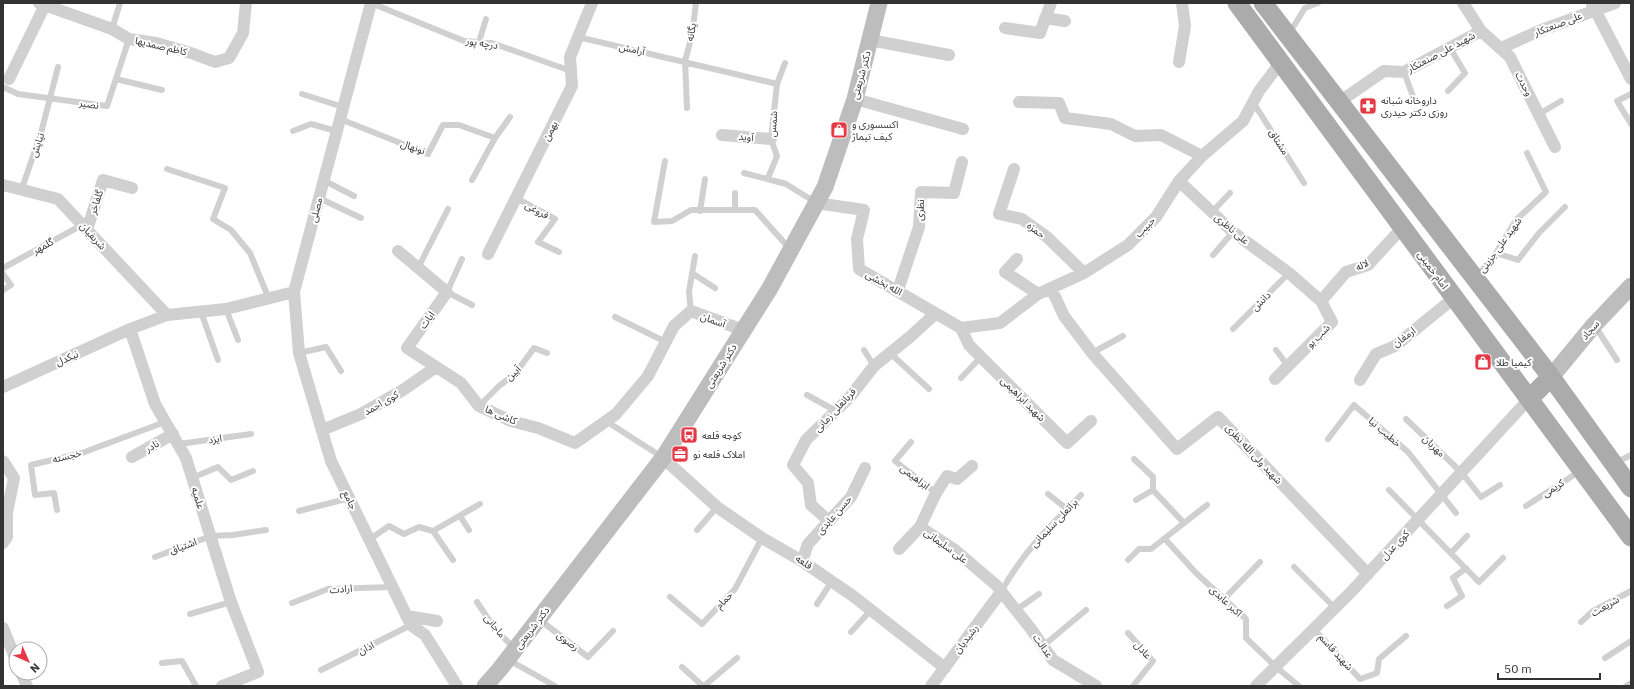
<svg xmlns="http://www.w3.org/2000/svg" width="1634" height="689" viewBox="0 0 1634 689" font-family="'IBM Plex Sans','Noto Sans Arabic',sans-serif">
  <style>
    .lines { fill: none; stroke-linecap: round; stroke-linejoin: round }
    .lane { stroke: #d0d0d0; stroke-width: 6 }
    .street { stroke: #d0d0d0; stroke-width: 12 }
    .secondary { stroke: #bdbdbd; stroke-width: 17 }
    .primary { stroke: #ababab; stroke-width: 19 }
    .labels { text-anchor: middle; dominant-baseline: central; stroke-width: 4; stroke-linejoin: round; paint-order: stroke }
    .street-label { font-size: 10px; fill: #333; stroke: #fff }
    .poi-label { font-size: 10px; fill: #333; stroke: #fff; text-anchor: start }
  </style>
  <rect width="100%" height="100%" fill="#fff"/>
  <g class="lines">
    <path class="lane" d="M 371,3 L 464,41 L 492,43 L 571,71
      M 112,29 L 120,3
      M 1290,32 L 1305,8 L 1318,3
      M 578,37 L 777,84
      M 479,42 L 486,19
      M 1404,72 L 1415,102
      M 116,79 L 162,90
      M 3,87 L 18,94 L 107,106 L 129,39
      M 1448,91 L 1465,73 L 1450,48
      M 302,94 L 343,107
      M 1631,94 L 1617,101 L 1631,124
      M 1253,102 L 1304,183
      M 687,108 L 685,61 L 692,35 L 696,3
      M 1539,114 L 1561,101
      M 340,119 L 428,154 L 443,125 L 459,125 L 495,138 L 510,117
      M 293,131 L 311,124 L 336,131
      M 665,161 L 654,222 L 672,221 L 691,210 L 755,210 L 789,248
      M 167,169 L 225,188 L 213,219 L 231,230 L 250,253 L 269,299
      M 744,173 L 786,184 L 815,202
      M 768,178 L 777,156 L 771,139 L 777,84 L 785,63
      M 323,180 L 354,196
      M 472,180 L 495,138
      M 21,191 L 41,133 L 58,67
      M 319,198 L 361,218
      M 516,198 L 555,219 L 538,242 L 559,252
      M 735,209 L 735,193
      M 700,211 L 705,179
      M 1212,212 L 1230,193
      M 1496,253 L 1518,260 L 1539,233 L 1565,207
      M 1213,255 L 1233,232
      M 462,259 L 447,292 L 472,305
      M 3,268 L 82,225
      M 418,268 L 448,209
      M 692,273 L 715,288
      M 3,274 L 11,285 L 3,290
      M 1477,277 L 1496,253 L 1516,220 L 1546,192 L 1527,153
      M 226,309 L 238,340
      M 691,311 L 689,292 L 695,256
      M 201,312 L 218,360
      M 615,317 L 666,342
      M 1595,326 L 1617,360
      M 1233,329 L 1289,273
      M 864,350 L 874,366
      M 1276,350 L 1288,366
      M 299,353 L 326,347 L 341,371
      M 890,353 L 929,389
      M 1092,353 L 1123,336
      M 961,378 L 981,357
      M 807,395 L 836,411
      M 479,406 L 499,386 L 515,374 L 534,348 L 547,353
      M 1406,419 L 1462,473 L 1481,497 L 1500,485
      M 606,421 L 662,457
      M 1328,439 L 1354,405 L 1408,452 L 1456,513
      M 911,442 L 895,461 L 936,493
      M 179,444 L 251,434
      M 1134,459 L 1153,477 L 1153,490 L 1184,523
      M 1615,463 L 1631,455
      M 192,478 L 218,467 L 231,480 L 253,471
      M 1389,490 L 1479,582 L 1503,558
      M 1048,494 L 1067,509
      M 1136,500 L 1153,490
      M 1526,506 L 1580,471
      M 57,510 L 54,493 L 35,495 L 31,465 L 82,453 L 165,422
      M 299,511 L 350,498
      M 460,516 L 469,530
      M 697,530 L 717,507
      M 433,531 L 480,504
      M 370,539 L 389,526 L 404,534 L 419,527 L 433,531 L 453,560
      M 1165,539 L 1196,573 L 1246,619 L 1246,638 L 1276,667 L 1299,686
      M 1451,553 L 1467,536
      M 155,557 L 211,536 L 233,535 L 266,530
      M 1128,560 L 1139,549 L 1151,549 L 1207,505
      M 1294,567 L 1335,608
      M 1001,592 C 1023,552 1049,527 1081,495
      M 670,597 L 702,624 L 735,589 L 762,538
      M 1224,599 L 1260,562
      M 477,602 L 495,629 L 515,649
      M 292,603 L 328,589 L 392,587
      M 817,604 L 832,581
      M 1447,606 L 1462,596 L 1453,578 L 1466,568
      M 1016,610 L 1039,594
      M 190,614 L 231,602
      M 540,620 L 588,657 L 613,631
      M 1581,622 L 1593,611 L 1631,591
      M 1314,629 L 1360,679 L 1377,673 L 1379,659 L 1406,636
      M 851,632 L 871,610
      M 1128,633 L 1153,661 L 1133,686
      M 1043,646 L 1086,610
      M 1605,658 L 1631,641
      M 509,660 L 555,686
      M 162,663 L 182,661 L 196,686
      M 682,667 L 703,686
      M 321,670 L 411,625
      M 704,686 L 737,658
      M 1626,686 L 1631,683"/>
    <path class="street" d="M 39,3 L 112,29 L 129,39 L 156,43 L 191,53 L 215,62 L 229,58 L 243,33 L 246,3
      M 371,3 L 294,292 L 299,353 L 331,461 L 411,625 L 425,635 L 457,686
      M 1463,3 L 1481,31 L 1510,57 L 1555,147
      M 1592,4 L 1631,79
      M 1045,18 L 1065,21
      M 1005,28 L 1040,33 L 1051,3
      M 870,40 L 949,55
      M 1501,48 L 1539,31 L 1615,3
      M 1179,62 L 1185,26 L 1182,3
      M 9,79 L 45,5
      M 855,99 L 963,129
      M 1019,102 L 1059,103 L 1065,118 L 1111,124 L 1135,136 L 1161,135 L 1202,156
      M 1339,102 L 1384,71 L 1404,72 L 1481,31
      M 722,135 L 771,139
      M 1014,169 L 999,214 L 1022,219 L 1047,237 L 1084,273
      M 1179,181 L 1233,232 L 1289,273 L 1321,301 L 1332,322 L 1275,379
      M 3,185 L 58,199 L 167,315
      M 816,203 L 864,210 L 857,239 L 859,269 L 961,328
      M 87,230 L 103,180 L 132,188
      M 398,251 L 447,292 L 407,348 L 461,383 L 479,406 L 511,421 L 538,428 L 575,443 L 616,414 L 648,376 L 674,326 L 691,311 L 743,330
      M 488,254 L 572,86 L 570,57 L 592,3
      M 1017,259 L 1005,272 L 1038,294
      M 1051,288 L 1064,316 L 1092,353 L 1177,449 L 1218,417 L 1368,574
      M 898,290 L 919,227 L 921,192 L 954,193 L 962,162
      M 1321,301 L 1346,272 L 1368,265 L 1402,228
      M 961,328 L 1000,323 L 1038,294 L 1084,273 L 1128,245 L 1156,217 L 1179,181 L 1202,156 L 1243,121 L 1259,91 L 1280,63
      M 961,328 L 969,345 L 1067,443 L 1091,421
      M 1360,380 L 1376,354 L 1395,346 L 1454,298
      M 3,387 L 130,329
      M 322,430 L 361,414 L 403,390 L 436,367
      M 132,457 L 173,434
      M 663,458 L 717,507 L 762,538 L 802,561 L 853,596 L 945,668
      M 3,461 L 14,478 L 7,513 L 7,537 L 3,543
      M 972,466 L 957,479 L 947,476 L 936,493 L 920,527 L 955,550 L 996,585 L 1031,629 L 1053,660 L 1096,686
      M 829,521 L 811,505 L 808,483 L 793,465 L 806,440 L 850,397 L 874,366 L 911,336 L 935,314
      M 899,549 L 920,527
      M 802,561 L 808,544 L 851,497 L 865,468
      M 407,616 L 437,621
      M 3,628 L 16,660
      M 21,673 L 27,686
      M 222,686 L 258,672 L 231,602 L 186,458 L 155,404 L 130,329 L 167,315 L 226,309 L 294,292
      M 931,686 L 1001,592
      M 1256,686 L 1352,591 L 1529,399"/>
    <path class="secondary" d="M 1551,377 L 1594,325 L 1631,286
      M 485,686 L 500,669 L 663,458 L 770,288 L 825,187 L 855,99 L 879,3"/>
    <path class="primary" d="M 1237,3 L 1631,537
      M 1263,3 L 1551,377 L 1631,488
      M 1529,399 L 1551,377"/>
  </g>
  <defs>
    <g id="pharmacy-square" transform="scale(0.9)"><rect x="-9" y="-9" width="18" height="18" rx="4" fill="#e63946" stroke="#fff"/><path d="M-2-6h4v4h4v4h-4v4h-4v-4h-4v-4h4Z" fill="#fff"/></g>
    <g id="shop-square" transform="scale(0.9)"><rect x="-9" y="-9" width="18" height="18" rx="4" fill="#e63946" stroke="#fff"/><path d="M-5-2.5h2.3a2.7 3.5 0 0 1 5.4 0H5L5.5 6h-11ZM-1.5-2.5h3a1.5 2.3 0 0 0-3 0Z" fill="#fff"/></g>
    <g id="bus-square" transform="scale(0.9)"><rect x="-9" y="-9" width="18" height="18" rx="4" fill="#e63946" stroke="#fff"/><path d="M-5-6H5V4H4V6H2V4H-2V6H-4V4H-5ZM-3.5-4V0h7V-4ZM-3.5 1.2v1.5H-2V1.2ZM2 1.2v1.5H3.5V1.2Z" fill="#fff"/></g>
    <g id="office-square" transform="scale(0.9)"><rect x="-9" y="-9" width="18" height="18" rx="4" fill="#e63946" stroke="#fff"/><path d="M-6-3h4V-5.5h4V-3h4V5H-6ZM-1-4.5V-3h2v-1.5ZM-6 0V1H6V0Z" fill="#fff"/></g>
  </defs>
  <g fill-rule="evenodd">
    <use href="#pharmacy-square" x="1368" y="106"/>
    <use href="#shop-square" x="839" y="130"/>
    <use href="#shop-square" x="1483" y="362"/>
    <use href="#bus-square" x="689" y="435"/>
    <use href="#office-square" x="680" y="454"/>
  </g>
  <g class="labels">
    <g class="street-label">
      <text transform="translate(1558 24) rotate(-21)">علی صنعتکار</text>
      <text transform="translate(691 32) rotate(-80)">یگانه</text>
      <text transform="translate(482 43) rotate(9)">درچه پور</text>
      <text transform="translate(161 46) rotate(13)">کاظم صمدیها</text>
      <text transform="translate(632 49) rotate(12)">آرامش</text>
      <text transform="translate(1441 52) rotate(-28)">شهید علی صنعتکار</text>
      <text transform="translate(861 75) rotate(-75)">دکتر شریعتی</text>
      <text transform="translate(1524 84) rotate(63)">وحدت</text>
      <text transform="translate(89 104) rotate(8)">نصیر</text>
      <text transform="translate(773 124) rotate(-86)">شمس</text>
      <text transform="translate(550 131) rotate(-63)">بهمن</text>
      <text transform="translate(746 137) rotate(5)">آوید</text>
      <text transform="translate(1279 142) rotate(58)">مشتاق</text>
      <text transform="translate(37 145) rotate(-71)">نیایش</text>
      <text transform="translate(413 147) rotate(19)">نونهال</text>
      <text transform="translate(96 202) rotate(-72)">گلفاخر</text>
      <text transform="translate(316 210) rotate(-75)">مصلی</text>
      <text transform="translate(537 210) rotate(29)">فروغی</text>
      <text transform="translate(920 210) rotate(-86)">نظری</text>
      <text transform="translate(1145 227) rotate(-46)">حبیب</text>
      <text transform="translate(1232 229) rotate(40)">علی ناظری</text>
      <text transform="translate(1036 230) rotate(37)">حمزه</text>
      <text transform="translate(93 236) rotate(47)">شریفیان</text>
      <text transform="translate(1500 245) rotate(-54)">شهید علی جزینی</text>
      <text transform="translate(43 246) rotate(-29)">گلمهر</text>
      <text transform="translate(1362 265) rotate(-25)">لاله</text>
      <text transform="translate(1433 270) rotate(54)">امام خمینی</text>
      <text transform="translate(884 283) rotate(29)">الله بخشی</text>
      <text transform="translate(1261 301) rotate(-45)">دانش</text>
      <text transform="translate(427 320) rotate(-54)">ایات</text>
      <text transform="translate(713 320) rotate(20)">آسمان</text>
      <text transform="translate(1590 330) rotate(-49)">سجاد</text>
      <text transform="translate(1318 336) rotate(-45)">شب بو</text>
      <text transform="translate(1404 337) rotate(-37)">ارمغان</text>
      <text transform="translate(67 358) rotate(-24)">نیکدل</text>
      <text transform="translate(721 366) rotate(-58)">دکتر شریعتی</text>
      <text transform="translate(513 373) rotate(-44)">آیین</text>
      <text transform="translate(1023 399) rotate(45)">شهید ابراهیمی</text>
      <text transform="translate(381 403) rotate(-30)">کوی احمد</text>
      <text transform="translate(835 410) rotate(-47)">قربانعلی زمانی</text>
      <text transform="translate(501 415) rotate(23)">کاشی ها</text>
      <text transform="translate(1385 432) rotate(41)">خطیب نیا</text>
      <text transform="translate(215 439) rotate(-8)">ایزد</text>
      <text transform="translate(152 446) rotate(-29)">نادر</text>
      <text transform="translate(1434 446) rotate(44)">مهربان</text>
      <text transform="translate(1254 454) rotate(47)">شهید ولی الله نظری</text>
      <text transform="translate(67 456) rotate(-14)">خجسته</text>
      <text transform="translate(915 477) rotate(38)">ابراهیمی</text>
      <text transform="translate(1553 488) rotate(-33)">کریمی</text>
      <text transform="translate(198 498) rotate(72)">علمیه</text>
      <text transform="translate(350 500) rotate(64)">جامع</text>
      <text transform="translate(834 515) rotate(-49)">حسن عابدی</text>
      <text transform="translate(1054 523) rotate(-46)">براتعلی سلیمانی</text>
      <text transform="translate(1395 545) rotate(-47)">کوی عدل</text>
      <text transform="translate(183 546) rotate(-20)">اشتیاق</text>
      <text transform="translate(946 546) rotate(36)">علی سلیمانی</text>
      <text transform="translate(804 562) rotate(33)">قلعه</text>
      <text transform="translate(341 589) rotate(-4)">ارادت</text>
      <text transform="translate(724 600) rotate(-46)">حمام</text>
      <text transform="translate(1226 601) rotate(43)">اکبر عابدی</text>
      <text transform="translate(1605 606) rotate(-30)">شریعت</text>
      <text transform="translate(495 626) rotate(51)">ماجانی</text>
      <text transform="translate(532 628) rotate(-53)">دکتر شریعتی</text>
      <text transform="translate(966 639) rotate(-53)">رشیدیان</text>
      <text transform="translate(568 641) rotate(37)">رضوی</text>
      <text transform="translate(1043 646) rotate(55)">عدالت</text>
      <text transform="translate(366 648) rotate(-26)">اذان</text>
      <text transform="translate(1143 650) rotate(48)">عادل</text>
      <text transform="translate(1336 652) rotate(48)">شهید قاسم</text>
    </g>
    <g class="poi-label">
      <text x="1381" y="100">داروخانه شبانه<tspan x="1381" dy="12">روزی دکتر حیدری</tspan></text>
      <text x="852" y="124">اکسسوری و<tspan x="852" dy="12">کیف تیماژ</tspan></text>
      <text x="1496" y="362">کیمیا طلا</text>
      <text x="702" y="435">کوجه قلعه</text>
      <text x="693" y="454">املاک قلعه نو</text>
    </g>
  </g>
  <rect width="1634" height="689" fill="none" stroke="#333333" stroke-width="8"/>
  <g transform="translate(28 661) rotate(135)"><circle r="19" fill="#ffffff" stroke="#adadad"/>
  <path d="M0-3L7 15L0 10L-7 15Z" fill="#e63946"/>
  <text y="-6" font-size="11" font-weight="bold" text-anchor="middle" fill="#333333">N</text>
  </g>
  <path d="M1498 673v6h102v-6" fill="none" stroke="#333333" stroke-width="2"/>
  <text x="1504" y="673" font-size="12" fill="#333333" stroke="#ffffff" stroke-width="3" paint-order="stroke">50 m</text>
</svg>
